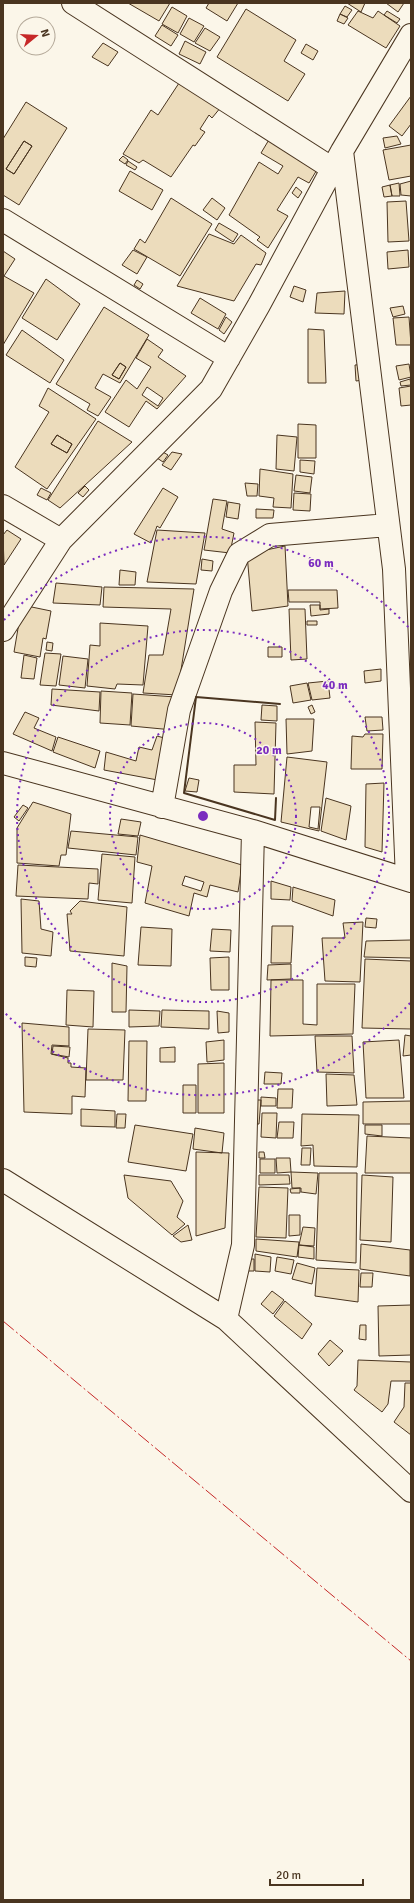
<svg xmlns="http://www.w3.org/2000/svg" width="414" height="1903" viewBox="0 0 414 1903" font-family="Signika,sans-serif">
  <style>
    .building { fill: #ecdcbc; stroke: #4a3520; fill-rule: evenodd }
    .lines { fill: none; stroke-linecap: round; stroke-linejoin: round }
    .minor-casing { stroke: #4a3520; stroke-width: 24 }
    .minor { stroke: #fbf6e9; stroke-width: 22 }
    .wall { stroke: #4a3520; stroke-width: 2 }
    .power { stroke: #c62828; stroke-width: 1; stroke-dasharray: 14 3 2 3; stroke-linecap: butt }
    .ring { fill: none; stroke: #7b2cbf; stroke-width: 2; stroke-dasharray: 2 4 }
    .centre { fill: #7b2cbf; stroke: #fbf6e9; stroke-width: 2 }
    .ring-label { font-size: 12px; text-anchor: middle; font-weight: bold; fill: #7b2cbf; stroke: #fbf6e9; stroke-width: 3; stroke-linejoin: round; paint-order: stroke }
  </style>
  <rect width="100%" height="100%" fill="#fbf6e9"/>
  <path class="building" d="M 128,3 L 170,3 L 159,21 Z
    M 209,3 L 238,3 L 227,21 L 206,8 Z
    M 347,3 L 365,3 L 361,12 Z
    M 386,3 L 404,3 L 398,12 Z
    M 345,6 L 352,10 L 347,17 L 340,14 Z
    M 172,7 L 187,16 L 178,33 L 162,24 Z
    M 246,9 L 296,40 L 284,61 L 305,74 L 288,101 L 217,57 Z
    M 358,11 L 373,18 L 378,11 L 400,26 L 386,48 L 348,25 Z
    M 387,11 L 400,19 L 397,23 L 384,15 Z
    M 340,14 L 348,18 L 344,24 L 337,21 Z
    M 189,18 L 204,26 L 194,42 L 180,34 Z
    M 162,25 L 178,35 L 171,46 L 155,36 Z
    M 205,28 L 220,37 L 210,51 L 195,43 Z
    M 185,41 L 206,52 L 200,64 L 179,54 Z
    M 103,43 L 118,52 L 108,66 L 92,57 Z
    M 306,44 L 318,51 L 313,60 L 301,53 Z
    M 181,80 L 221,107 L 212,118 L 209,115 L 200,129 L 205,132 L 195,146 L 193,145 L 171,177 L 143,160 L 139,163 L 123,154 L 151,110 L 158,115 Z
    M 411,96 L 411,124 L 402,136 L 389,126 Z
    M 26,102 L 67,128 L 19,205 L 3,195 L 3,139 ZM 24,141 L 32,146 L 14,174 L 6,169 Z
    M 273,133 L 321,163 L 309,183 L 298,177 L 277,210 L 288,216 L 268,248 L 257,240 L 260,237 L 229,215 L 259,162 L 278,174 L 283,166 L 261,153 Z
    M 397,136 L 401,144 L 385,148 L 383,138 Z
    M 24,141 L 32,146 L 14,174 L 6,169 Z
    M 411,145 L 411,176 L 389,180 L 383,150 Z
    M 123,156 L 128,160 L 125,164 L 119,160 Z
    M 128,161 L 137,167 L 135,170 L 126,165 Z
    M 130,171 L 163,190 L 152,210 L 119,191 Z
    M 411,181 L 411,196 L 401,195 L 400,184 Z
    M 399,183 L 400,196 L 392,196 L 390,185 Z
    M 390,185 L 392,196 L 384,197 L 382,187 Z
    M 296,187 L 302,192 L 298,198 L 292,193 Z
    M 171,198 L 212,224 L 180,276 L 134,249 L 140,239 L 145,243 Z
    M 212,198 L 225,208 L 217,220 L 203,210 Z
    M 406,201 L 409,241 L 388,242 L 387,202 Z
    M 219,223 L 238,234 L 233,242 L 215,230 Z
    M 209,234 L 234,244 L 241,235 L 266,253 L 261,265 L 256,264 L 234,301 L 177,286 Z
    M 133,250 L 147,257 L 137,274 L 122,265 Z
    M 408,250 L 409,267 L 388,269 L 387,252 Z
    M 3,251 L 15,259 L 4,276 L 34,293 L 3,345 Z
    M 46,279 L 80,304 L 57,340 L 22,318 Z
    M 137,280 L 143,284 L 140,289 L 134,285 Z
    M 294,286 L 306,290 L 303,302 L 290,297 Z
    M 345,291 L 344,314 L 315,313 L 317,293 Z
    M 200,298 L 226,314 L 218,329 L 191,313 Z
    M 403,306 L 405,314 L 393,317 L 390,308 Z
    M 104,307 L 149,335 L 120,383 L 103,374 L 95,388 L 111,397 L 98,416 L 87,410 L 90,404 L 56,384 ZM 120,363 L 126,367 L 119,379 L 112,375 Z
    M 226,317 L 232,322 L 224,334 L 219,330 Z
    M 409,317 L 411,345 L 396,345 L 393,318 Z
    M 308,329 L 324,330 L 326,383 L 308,383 Z
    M 22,330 L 64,360 L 50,383 L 6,355 Z
    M 147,339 L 163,350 L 158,357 L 186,376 L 157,409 L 146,401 L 129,427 L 105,412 L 126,380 L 137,389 L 151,367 L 136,358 ZM 147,387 L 163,398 L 158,406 L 142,395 Z
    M 120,363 L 126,367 L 119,379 L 112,375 Z
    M 368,364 L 370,379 L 356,381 L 355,365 Z
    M 409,364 L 411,377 L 399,380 L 396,366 Z
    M 410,379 L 411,385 L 401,386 L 400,382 Z
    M 411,386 L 411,405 L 401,406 L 399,388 Z
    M 48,388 L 96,419 L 47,489 L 15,467 L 49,412 L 39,406 ZM 57,435 L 72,444 L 67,453 L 51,444 Z
    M 98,421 L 132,442 L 60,508 L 48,500 Z
    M 298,424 L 316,425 L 316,458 L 298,458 Z
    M 57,435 L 72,444 L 67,453 L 51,444 Z
    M 277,435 L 297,437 L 294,471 L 276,469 Z
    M 161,451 L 168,455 L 163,462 L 157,458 Z
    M 172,452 L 182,454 L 171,470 L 162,465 Z
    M 300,460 L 315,461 L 314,474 L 300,472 Z
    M 260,469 L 293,474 L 291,508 L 273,507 L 274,498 L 259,496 Z
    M 296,475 L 312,477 L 310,493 L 294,491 Z
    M 245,483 L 258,484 L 257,496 L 247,496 Z
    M 85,486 L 89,490 L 83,497 L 78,493 Z
    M 41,488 L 51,493 L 47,500 L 37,495 Z
    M 163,488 L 178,497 L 160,528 L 157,526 L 151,543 L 134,534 Z
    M 294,493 L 311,494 L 310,511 L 293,510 Z
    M 213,499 L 227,501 L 222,529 L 234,533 L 230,553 L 204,550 Z
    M 228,502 L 240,504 L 238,519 L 226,517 Z
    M 256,509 L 274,510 L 273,518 L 256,518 Z
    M 7,530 L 21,539 L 4,565 L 3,535 Z
    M 157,530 L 205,533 L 196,584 L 147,582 Z
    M 285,546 L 288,606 L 252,611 L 247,554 Z
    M 202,559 L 213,561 L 212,571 L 201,570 Z
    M 120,570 L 136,572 L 135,585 L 119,585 Z
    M 56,583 L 102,587 L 100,605 L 53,603 Z
    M 104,587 L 194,589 L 177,695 L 143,693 L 149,655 L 163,655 L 171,609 L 103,607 Z
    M 288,590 L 337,590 L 338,608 L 320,609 L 320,602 L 289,602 Z
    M 22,605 L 51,611 L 46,639 L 43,638 L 40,657 L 14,652 Z
    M 310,605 L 320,605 L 320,610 L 329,609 L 329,614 L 311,616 Z
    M 289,609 L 305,609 L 307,659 L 291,660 Z
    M 307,621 L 317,621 L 317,625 L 307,625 Z
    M 100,623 L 148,626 L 143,685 L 117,684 L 115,689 L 87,686 L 90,645 L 100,646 Z
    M 47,642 L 53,643 L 52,651 L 46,650 Z
    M 268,647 L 282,647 L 282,657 L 268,657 Z
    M 45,653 L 61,654 L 56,686 L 40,685 Z
    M 24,655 L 37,658 L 34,679 L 21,678 Z
    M 63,656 L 88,659 L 85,688 L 59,685 Z
    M 381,669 L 381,681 L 365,683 L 364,671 Z
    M 328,681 L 330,698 L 312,700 L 308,683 Z
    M 307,683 L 311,700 L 293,703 L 290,686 Z
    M 52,689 L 100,692 L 99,711 L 51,705 Z
    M 101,691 L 132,693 L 130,725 L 100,723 Z
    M 133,694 L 176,697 L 173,730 L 131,726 Z
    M 262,705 L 277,706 L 277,721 L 261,720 Z
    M 312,705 L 315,712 L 311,714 L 308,707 Z
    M 25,712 L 39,718 L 34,728 L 56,737 L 52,751 L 13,734 Z
    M 365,717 L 382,717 L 383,730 L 367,731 Z
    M 286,719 L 314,719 L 312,751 L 287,754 Z
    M 255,722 L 276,723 L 274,794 L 234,792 L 234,765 L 256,765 Z
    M 365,734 L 383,734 L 382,769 L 351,769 L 352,736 L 363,737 Z
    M 157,736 L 168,739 L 163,781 L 104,770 L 106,752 L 136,761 L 139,747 L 152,750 Z
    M 58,737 L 100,751 L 95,768 L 53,752 Z
    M 287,757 L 327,762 L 319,831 L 281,822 ZM 311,807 L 320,807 L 318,829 L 309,827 Z
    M 189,778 L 199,780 L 197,792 L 185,791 Z
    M 384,783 L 382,852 L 365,847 L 366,784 Z
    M 326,798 L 351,806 L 346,840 L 321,831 Z
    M 33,802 L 71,814 L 66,855 L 61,855 L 59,866 L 17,863 L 17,828 Z
    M 23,805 L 28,808 L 19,821 L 14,817 Z
    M 121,819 L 141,822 L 138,836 L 118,834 Z
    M 71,831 L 138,837 L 136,855 L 68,848 Z
    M 140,835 L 242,865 L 238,892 L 210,885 L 207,897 L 194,893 L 189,916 L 145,903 L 152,866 L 137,862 ZM 185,876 L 204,882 L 201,891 L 182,885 Z
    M 102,854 L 135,857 L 132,903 L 98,900 Z
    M 18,865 L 98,869 L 98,884 L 89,883 L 88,899 L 16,896 Z
    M 271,881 L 291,887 L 290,900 L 271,899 Z
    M 293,887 L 335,900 L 333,916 L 292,901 Z
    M 21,899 L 39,901 L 41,929 L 53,932 L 51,956 L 22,953 Z
    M 80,901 L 127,907 L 124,956 L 70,951 L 67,914 L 72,914 L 70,911 Z
    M 366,918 L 377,919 L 376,928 L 365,927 Z
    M 363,922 L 360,982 L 325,981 L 322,938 L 345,938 L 343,923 Z
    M 272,926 L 293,926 L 291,963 L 271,963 Z
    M 141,927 L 172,929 L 171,966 L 138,965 Z
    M 212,929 L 231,930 L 230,952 L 210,951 Z
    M 411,940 L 411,958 L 364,957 L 366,941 Z
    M 25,957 L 37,958 L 36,967 L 25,966 Z
    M 229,957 L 229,990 L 211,990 L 210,958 Z
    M 365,959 L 411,961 L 411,1029 L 362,1028 Z
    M 112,963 L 127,966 L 126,1012 L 112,1012 Z
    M 291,964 L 291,979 L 267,980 L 268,965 Z
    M 271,980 L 303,980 L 303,1024 L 317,1025 L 317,984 L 355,984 L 353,1034 L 270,1036 Z
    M 67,990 L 94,991 L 93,1027 L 66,1025 Z
    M 129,1010 L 160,1011 L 159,1026 L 129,1027 Z
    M 162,1010 L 209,1011 L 209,1029 L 161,1027 Z
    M 217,1011 L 229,1013 L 229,1032 L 218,1033 Z
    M 22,1023 L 69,1027 L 69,1046 L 52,1045 L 51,1054 L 68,1058 L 68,1063 L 71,1063 L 71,1067 L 86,1068 L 85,1097 L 72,1096 L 72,1114 L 24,1112 Z
    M 88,1029 L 125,1030 L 123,1080 L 86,1080 Z
    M 405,1035 L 411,1036 L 411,1055 L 403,1056 Z
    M 315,1036 L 352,1036 L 354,1073 L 317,1072 Z
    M 224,1040 L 224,1060 L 207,1062 L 206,1042 Z
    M 399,1040 L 404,1098 L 366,1098 L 363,1042 Z
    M 129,1041 L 147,1041 L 146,1101 L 128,1101 Z
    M 53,1046 L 70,1047 L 69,1057 L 52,1054 Z
    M 175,1047 L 175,1062 L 160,1062 L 160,1048 Z
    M 224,1063 L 224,1113 L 198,1113 L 198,1064 Z
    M 265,1072 L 282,1073 L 281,1084 L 264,1084 Z
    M 326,1074 L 354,1075 L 357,1105 L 327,1106 Z
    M 183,1085 L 196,1085 L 196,1113 L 183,1113 Z
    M 278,1089 L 293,1089 L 292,1108 L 277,1108 Z
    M 261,1097 L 276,1098 L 276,1106 L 261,1106 Z
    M 253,1100 L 261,1100 L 259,1124 L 252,1124 Z
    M 411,1101 L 411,1124 L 363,1124 L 363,1102 Z
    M 81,1109 L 115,1111 L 115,1127 L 81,1126 Z
    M 262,1113 L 277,1113 L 276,1138 L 261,1137 Z
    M 117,1114 L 126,1114 L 125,1128 L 116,1128 Z
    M 302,1114 L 359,1115 L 357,1167 L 314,1166 L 313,1145 L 301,1146 Z
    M 279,1122 L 294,1122 L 293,1138 L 277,1138 Z
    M 135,1125 L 193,1134 L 186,1171 L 128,1162 Z
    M 365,1125 L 382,1125 L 382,1136 L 365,1134 Z
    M 195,1128 L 224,1133 L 222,1153 L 193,1149 Z
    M 367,1136 L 411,1138 L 411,1173 L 365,1173 Z
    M 302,1148 L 311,1148 L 310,1165 L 301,1165 Z
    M 196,1152 L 229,1153 L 225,1228 L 196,1236 Z
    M 259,1152 L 264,1152 L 265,1158 L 259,1158 Z
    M 276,1158 L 290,1158 L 291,1172 L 277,1173 Z
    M 260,1159 L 275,1159 L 275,1173 L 260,1173 Z
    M 291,1172 L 318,1173 L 316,1194 L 301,1192 L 301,1188 L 292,1188 Z
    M 319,1173 L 357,1173 L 356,1263 L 316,1260 Z
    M 124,1175 L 171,1181 L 183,1201 L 177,1217 L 185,1224 L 172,1235 L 128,1198 Z
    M 259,1175 L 289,1175 L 290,1184 L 259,1185 Z
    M 362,1175 L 393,1177 L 391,1242 L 360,1240 Z
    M 259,1187 L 288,1188 L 286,1238 L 256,1237 Z
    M 300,1188 L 300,1193 L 291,1193 L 290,1189 Z
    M 289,1215 L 300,1215 L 300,1235 L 289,1236 Z
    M 188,1225 L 192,1240 L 181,1242 L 173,1236 Z
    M 303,1227 L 315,1228 L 314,1246 L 299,1245 Z
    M 256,1239 L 299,1242 L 297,1257 L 256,1251 Z
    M 361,1244 L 410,1250 L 410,1276 L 360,1269 Z
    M 299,1245 L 314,1247 L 314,1259 L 298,1257 Z
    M 255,1254 L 271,1257 L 270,1272 L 255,1271 Z
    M 277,1257 L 294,1260 L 291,1274 L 275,1271 Z
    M 248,1259 L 254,1259 L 254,1271 L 247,1271 Z
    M 297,1263 L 315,1268 L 312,1284 L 292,1279 Z
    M 317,1268 L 359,1270 L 358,1302 L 315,1296 Z
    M 361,1273 L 373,1273 L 372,1287 L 360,1287 Z
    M 272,1291 L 284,1300 L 273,1314 L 261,1304 Z
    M 285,1301 L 312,1324 L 302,1339 L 274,1316 Z
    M 411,1305 L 411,1355 L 379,1356 L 378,1306 Z
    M 360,1325 L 366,1325 L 366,1340 L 359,1339 Z
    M 330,1340 L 343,1351 L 329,1366 L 318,1354 Z
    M 358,1360 L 411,1362 L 411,1381 L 391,1381 L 388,1404 L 382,1412 L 354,1390 L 357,1386 Z
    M 405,1383 L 411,1383 L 411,1435 L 394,1422 L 404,1407 Z"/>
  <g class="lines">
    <g class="minor-casing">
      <path id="minor" d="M 73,3 L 333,169
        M 342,151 L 394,569 L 407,879
        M 3,220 L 229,358
        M 3,506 L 61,540
        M 3,630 L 61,540 L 211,389 L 259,305 L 342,151 L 411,35
        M 3,763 L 253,831 L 411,881
        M 162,807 L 179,710 L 221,591 L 239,554 L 270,535 L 388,525
        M 3,1180 L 226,1319 L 411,1491
        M 226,1319 L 243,1245 L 253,831"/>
    </g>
    <use href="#minor" class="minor"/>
    <path class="wall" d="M 276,798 L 275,820 L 184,793 L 196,697 L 280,704"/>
    <path class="power" d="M 3,1321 L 411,1661"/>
  </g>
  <g class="ring">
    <circle cx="203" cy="816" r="93"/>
    <circle cx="203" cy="816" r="186"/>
    <path d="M410 1003A279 279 0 0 1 4 1012M4 620A279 279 0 0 1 410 629"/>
  </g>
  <circle cx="203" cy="816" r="6" class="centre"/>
  <g class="ring-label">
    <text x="321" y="567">60 m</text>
    <text x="335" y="689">40 m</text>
    <text x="269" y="754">20 m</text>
  </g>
  <rect width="414" height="1903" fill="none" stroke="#4a3520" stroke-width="8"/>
  <g transform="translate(36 36) rotate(72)"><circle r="19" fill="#fbf6e9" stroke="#b4a999"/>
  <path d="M0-3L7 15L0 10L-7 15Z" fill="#c62828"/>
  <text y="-6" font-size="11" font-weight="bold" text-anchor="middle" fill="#4a3520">N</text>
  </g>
  <path d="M270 1879v6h93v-6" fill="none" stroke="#4a3520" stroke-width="2"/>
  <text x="276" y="1879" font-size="12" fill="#4a3520" stroke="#fbf6e9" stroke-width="3" paint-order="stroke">20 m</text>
</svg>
